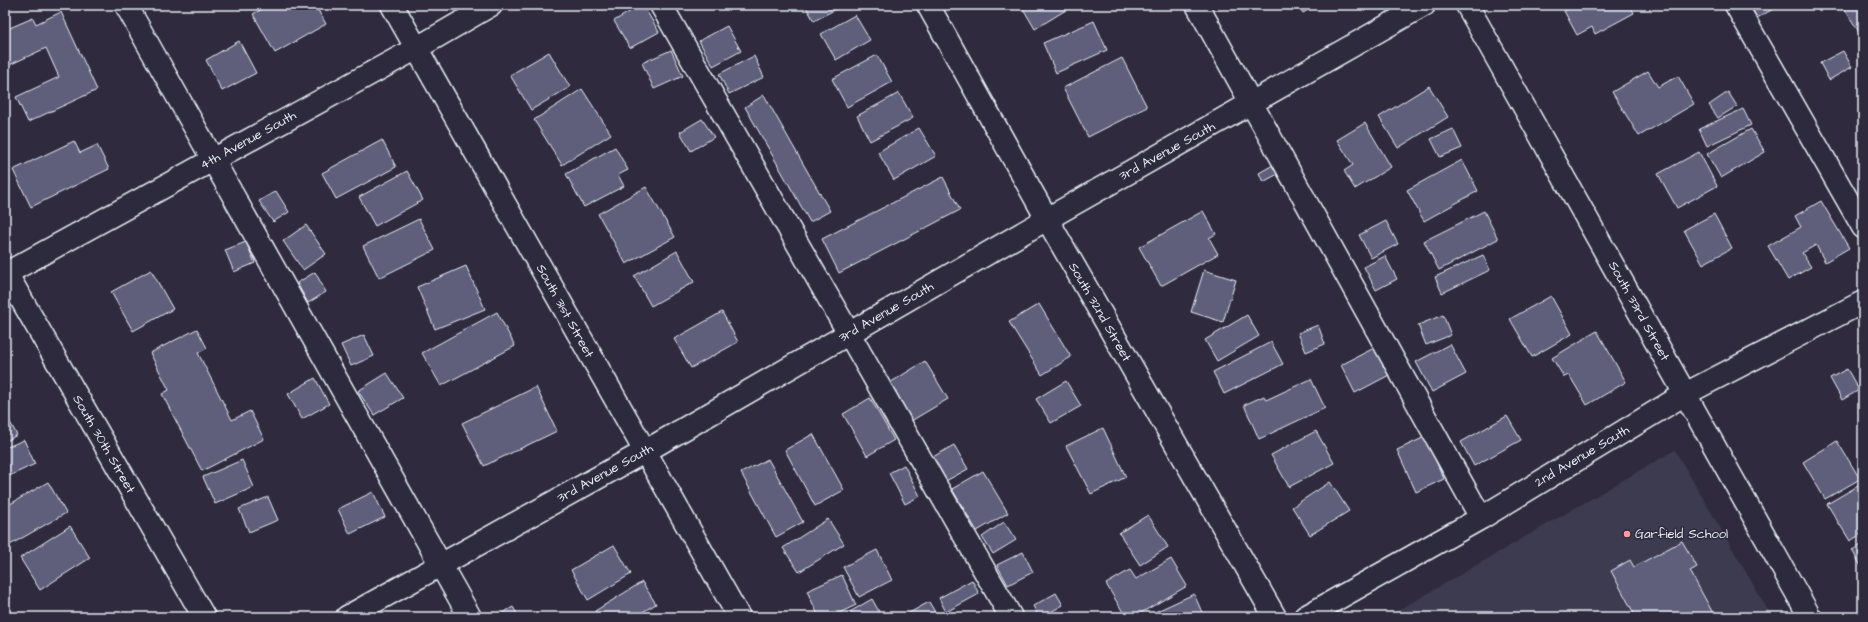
<svg xmlns="http://www.w3.org/2000/svg" width="1868" height="622" viewBox="0 0 1868 622" font-family="'Architects Daughter',sans-serif">
  <style>
    .built { fill: #3d3a50 }
    .building { fill: #5f5e7c; stroke: #e8f1f8 }
    .lines { fill: none; stroke-linecap: round; stroke-linejoin: round }
    .minor-casing { stroke: #e8f1f8; stroke-width: 25 }
    .minor { stroke: #2f2a3d; stroke-width: 22 }
    .poi-dot { fill: #ff9aa2; stroke: #2f2a3d; stroke-width: 1.5 }
    .labels { text-anchor: middle; dominant-baseline: central; stroke-width: 3; stroke-linejoin: round; paint-order: stroke }
    .street-label { font-size: 13px; fill: #e8f1f8; stroke: #2f2a3d }
    .poi-label { font-size: 13px; fill: #e8f1f8; stroke: #2f2a3d; text-anchor: start }
  </style>
  <rect width="100%" height="100%" fill="#2f2a3d"/>
  <filter id="ink" filterUnits="userSpaceOnUse"><feTurbulence type="fractalNoise" baseFrequency=".025" numOctaves="2"/><feDisplacementMap in="SourceGraphic" scale="8" xChannelSelector="R" yChannelSelector="G"/><feConvolveMatrix kernelMatrix="1 2 1 2 8 2 1 2 1" color-interpolation-filters="sRGB"/></filter>
  <g filter="url(#ink)">
    <path class="built" d="M 1675,450 L 1772,617 L 1387,617 Z"/>
    <path class="building" d="M 269,5 L 315,5 L 326,24 L 275,53 L 253,14 Z
      M 641,5 L 643,5 L 659,32 L 630,48 L 614,21 Z
      M 805,5 L 843,5 L 814,21 Z
      M 1021,5 L 1074,5 L 1035,29 Z
      M 1298,5 L 1316,5 L 1303,13 Z
      M 1576,5 L 1630,5 L 1634,13 L 1595,34 L 1592,27 L 1577,35 L 1564,11 Z
      M 1750,5 L 1773,5 L 1775,8 L 1757,18 Z
      M 1842,5 L 1863,5 L 1863,29 L 1859,32 Z
      M 61,12 L 97,90 L 28,122 L 16,97 L 59,77 L 46,48 L 5,67 L 5,30 L 33,18 L 36,24 Z
      M 855,15 L 870,40 L 836,60 L 821,34 Z
      M 1094,21 L 1107,50 L 1056,73 L 1043,43 Z
      M 727,26 L 741,51 L 713,66 L 699,41 Z
      M 239,41 L 256,73 L 222,91 L 206,60 Z
      M 671,50 L 683,76 L 654,89 L 642,63 Z
      M 1843,51 L 1852,67 L 1829,80 L 1820,63 Z
      M 549,52 L 570,87 L 531,110 L 510,75 Z
      M 877,55 L 892,82 L 847,107 L 832,79 Z
      M 754,56 L 764,77 L 729,94 L 719,74 Z
      M 1122,58 L 1147,107 L 1088,137 L 1063,88 Z
      M 1648,71 L 1658,87 L 1678,76 L 1694,104 L 1639,136 L 1612,92 Z
      M 1429,86 L 1448,117 L 1398,148 L 1379,117 Z
      M 582,89 L 611,134 L 562,165 L 534,120 Z
      M 1728,92 L 1737,106 L 1718,118 L 1709,105 Z
      M 899,93 L 913,118 L 870,141 L 857,116 Z
      M 764,95 L 830,211 L 810,222 L 745,107 Z
      M 1743,109 L 1751,125 L 1707,146 L 1699,129 Z
      M 702,119 L 714,137 L 691,151 L 680,132 Z
      M 1365,123 L 1391,167 L 1355,189 L 1344,171 L 1353,165 L 1337,140 Z
      M 919,128 L 936,156 L 894,180 L 878,152 Z
      M 1453,129 L 1462,148 L 1440,157 L 1431,139 Z
      M 1751,129 L 1765,152 L 1721,178 L 1707,154 Z
      M 382,140 L 396,167 L 336,199 L 322,173 Z
      M 74,141 L 80,153 L 97,145 L 109,169 L 31,207 L 13,170 Z
      M 615,147 L 628,170 L 618,175 L 624,186 L 584,207 L 566,174 Z
      M 1699,152 L 1717,186 L 1677,208 L 1658,174 Z
      M 1462,160 L 1478,191 L 1424,221 L 1407,190 Z
      M 1273,165 L 1278,174 L 1263,182 L 1259,173 Z
      M 407,171 L 423,200 L 375,226 L 359,197 Z
      M 943,177 L 960,210 L 839,273 L 822,239 Z
      M 646,187 L 675,237 L 626,264 L 598,214 Z
      M 276,191 L 289,212 L 273,222 L 259,201 Z
      M 1821,201 L 1849,248 L 1825,262 L 1816,245 L 1802,253 L 1811,267 L 1788,280 L 1768,246 L 1801,227 L 1795,216 Z
      M 1203,211 L 1216,234 L 1209,238 L 1218,254 L 1161,286 L 1139,247 Z
      M 1484,211 L 1498,239 L 1439,270 L 1424,241 Z
      M 1714,214 L 1732,248 L 1703,264 L 1684,230 Z
      M 419,219 L 435,250 L 379,278 L 363,246 Z
      M 1386,221 L 1398,244 L 1371,258 L 1359,235 Z
      M 306,225 L 326,254 L 303,270 L 283,241 Z
      M 246,242 L 255,263 L 234,272 L 225,250 Z
      M 677,251 L 694,282 L 651,306 L 634,276 Z
      M 1483,255 L 1490,270 L 1442,293 L 1435,277 Z
      M 1385,256 L 1397,279 L 1376,290 L 1364,267 Z
      M 466,266 L 485,309 L 435,329 L 417,287 Z
      M 151,270 L 173,309 L 133,331 L 111,292 Z
      M 1204,270 L 1236,280 L 1223,322 L 1191,312 Z
      M 315,272 L 326,292 L 308,303 L 297,283 Z
      M 1551,296 L 1572,334 L 1532,357 L 1510,319 Z
      M 1039,304 L 1071,357 L 1042,375 L 1009,322 Z
      M 497,312 L 515,346 L 441,386 L 422,353 Z
      M 722,312 L 738,342 L 691,368 L 674,339 Z
      M 1247,315 L 1259,336 L 1217,361 L 1205,340 Z
      M 1443,315 L 1451,335 L 1426,345 L 1418,325 Z
      M 1318,325 L 1325,344 L 1306,352 L 1298,333 Z
      M 197,329 L 207,348 L 198,353 L 232,420 L 250,411 L 264,439 L 202,471 L 162,394 L 169,390 L 150,353 Z
      M 1597,331 L 1626,382 L 1587,405 L 1569,375 L 1564,377 L 1552,358 Z
      M 364,335 L 374,356 L 351,366 L 341,345 Z
      M 1271,342 L 1283,364 L 1224,394 L 1213,372 Z
      M 1450,344 L 1466,374 L 1432,392 L 1416,362 Z
      M 1378,346 L 1393,373 L 1355,393 L 1341,365 Z
      M 925,361 L 948,399 L 911,421 L 888,384 Z
      M 1847,369 L 1859,390 L 1842,400 L 1830,378 Z
      M 387,373 L 403,398 L 374,415 L 358,391 Z
      M 315,378 L 329,404 L 302,419 L 288,394 Z
      M 1311,379 L 1325,408 L 1259,439 L 1244,405 L 1264,396 L 1266,400 Z
      M 1066,381 L 1081,406 L 1051,423 L 1036,399 Z
      M 536,387 L 557,431 L 484,466 L 462,423 Z
      M 870,398 L 894,440 L 867,456 L 843,414 Z
      M 1507,416 L 1521,440 L 1474,466 L 1461,442 Z
      M 7,417 L 17,435 L 5,442 L 5,418 Z
      M 1103,428 L 1126,477 L 1091,494 L 1066,446 Z
      M 1316,431 L 1334,463 L 1289,487 L 1271,455 Z
      M 813,434 L 844,490 L 815,506 L 785,450 Z
      M 1425,437 L 1444,479 L 1416,492 L 1397,450 Z
      M 24,440 L 35,464 L 5,478 L 5,448 Z
      M 1837,441 L 1860,479 L 1825,499 L 1803,462 Z
      M 954,445 L 968,469 L 944,482 L 931,458 Z
      M 768,459 L 803,522 L 776,537 L 741,473 Z
      M 242,460 L 254,487 L 215,504 L 203,477 Z
      M 904,465 L 920,496 L 905,504 L 889,473 Z
      M 983,471 L 1008,513 L 977,531 L 952,489 Z
      M 48,482 L 66,513 L 8,546 L 5,541 L 5,507 Z
      M 1330,482 L 1349,511 L 1310,535 L 1292,507 Z
      M 1863,483 L 1863,533 L 1850,541 L 1827,504 Z
      M 373,492 L 385,517 L 350,534 L 338,509 Z
      M 268,497 L 278,520 L 249,532 L 239,509 Z
      M 1148,515 L 1168,547 L 1140,565 L 1119,533 Z
      M 828,519 L 844,544 L 799,572 L 783,548 Z
      M 1004,522 L 1016,540 L 993,554 L 982,537 Z
      M 70,526 L 90,558 L 40,590 L 20,558 Z
      M 1682,541 L 1697,567 L 1690,571 L 1715,617 L 1636,617 L 1611,571 L 1630,560 L 1634,567 Z
      M 1863,544 L 1863,570 L 1852,550 Z
      M 614,545 L 631,574 L 588,600 L 571,570 Z
      M 877,550 L 892,580 L 859,597 L 843,567 Z
      M 1023,552 L 1033,572 L 1008,585 L 997,565 Z
      M 1171,559 L 1187,586 L 1134,617 L 1126,617 L 1106,584 L 1130,570 L 1136,579 Z
      M 842,575 L 856,605 L 831,617 L 819,617 L 807,591 Z
      M 972,580 L 979,594 L 946,612 L 939,598 Z
      M 642,582 L 656,604 L 634,617 L 598,617 L 595,611 Z
      M 1056,593 L 1063,605 L 1042,617 L 1039,617 L 1033,606 Z
      M 1194,594 L 1204,617 L 1144,617 Z
      M 872,599 L 882,617 L 841,617 Z
      M 929,602 L 938,617 L 902,617 Z
      M 513,607 L 519,617 L 496,617 Z
      M 99,612 L 102,617 L 90,617 Z"/>
    <g class="lines">
      <g class="minor-casing">
        <path id="minor" d="M 126,5 L 470,617
          M 392,5 L 739,617
          M 661,5 L 1011,617
          M 928,5 L 1047,219 L 1275,617
          M 1197,5 L 1481,518
          M 1467,5 L 1810,617
          M 1736,5 L 1863,227
          M 5,271 L 204,617
          M 5,274 L 417,48 L 491,5
          M 347,617 L 644,452 L 1047,219 L 1424,5
          M 1305,617 L 1481,518 L 1685,394 L 1863,302"/>
      </g>
      <use href="#minor" class="minor"/>
    </g>
  </g>
  <circle class="poi-dot" cx="1627" cy="534" r="4"/>
  <g class="labels">
    <g class="street-label">
      <text transform="translate(248 140) rotate(-29)">4th Avenue South</text>
      <text transform="translate(1167 151) rotate(-29)">3rd Avenue South</text>
      <text transform="translate(565 311) rotate(61)">South 31st Street</text>
      <text transform="translate(1639 311) rotate(61)">South 33rd Street</text>
      <text transform="translate(886 312) rotate(-30)">3rd Avenue South</text>
      <text transform="translate(1100 312) rotate(60)">South 32nd Street</text>
      <text transform="translate(104 444) rotate(60)">South 30th Street</text>
      <text transform="translate(1582 456) rotate(-31)">2nd Avenue South</text>
      <text transform="translate(605 473) rotate(-29)">3rd Avenue South</text>
    </g>
    <g class="poi-label">
      <text x="1635" y="534">Garfield School</text>
    </g>
  </g>
  <rect width="1868" height="622" fill="none" stroke="#2f2a3d" stroke-width="20"/>
  <rect x="10" y="10" width="1848" height="602" fill="none" stroke="#e8f1f8" stroke-width="1.5" filter="url(#ink)"/>
</svg>
